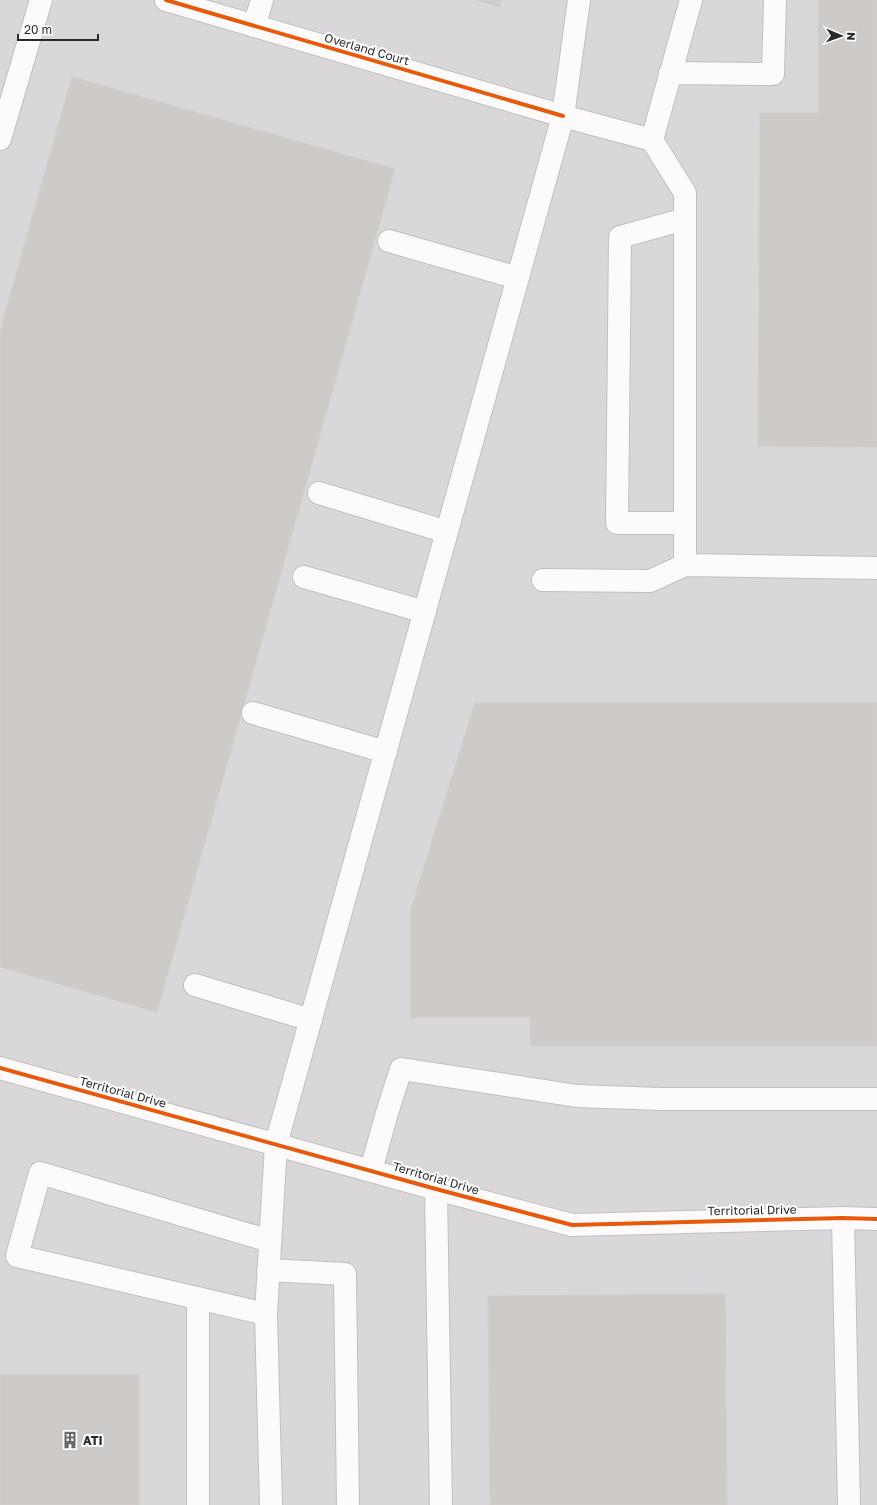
<svg xmlns="http://www.w3.org/2000/svg" width="877" height="1505" viewBox="0 0 877 1505" font-family="'Golos Text',sans-serif">
  <style>
    .industrial { fill: #dad7da }
    .building { fill: #cecac7; stroke: #d2cdcb }
    .lines { fill: none; stroke-linecap: round; stroke-linejoin: round }
    .minor-casing { stroke: #c1bfbf; stroke-width: 24 }
    .minor { stroke: #fcfafa; stroke-width: 22 }
    .cycleway-casing { stroke: #fff; stroke-width: 6 }
    .cycleway { stroke: #e8590c; stroke-width: 4 }
    .labels { text-anchor: middle; dominant-baseline: central; stroke-width: 4; stroke-linejoin: round; paint-order: stroke }
    .street-label { font-size: 12px; fill: #292929; stroke: #fff }
    .poi-label { font-size: 12px; font-weight: bold; fill: #292929; stroke: #fff; text-anchor: start }
  </style>
  <rect width="100%" height="100%" fill="#e8e1de"/>
  <path class="industrial" d="M 0,0 L 877,0 L 877,1505 L 0,1505 Z"/>
  <path class="building" d="M 476,0 L 501,0 L 499,7 Z
    M 818,0 L 877,0 L 877,447 L 758,446 L 760,113 L 818,113 Z
    M 72,77 L 395,169 L 157,1012 L 0,967 L 0,331 Z
    M 475,703 L 877,703 L 877,1046 L 531,1046 L 530,1017 L 410,1017 L 410,912 Z
    M 725,1294 L 727,1505 L 490,1505 L 488,1296 Z
    M 0,1375 L 139,1375 L 139,1505 L 0,1505 Z"/>
  <g class="lines">
    <g class="minor-casing">
      <path id="minor" d="M 166,0 L 563,116 L 652,140 L 685,193 L 685,565 L 877,568
        M 254,26 L 262,0
        M 670,73 L 773,74 L 775,0
        M 0,139 L 41,0
        M 652,140 L 691,0
        M 389,241 L 518,278
        M 319,493 L 447,532
        M 684,523 L 617,523 L 620,237 L 685,219
        M 304,577 L 425,612
        M 543,580 L 650,581 L 685,565
        M 253,713 L 386,752
        M 195,985 L 311,1020
        M 0,1068 L 436,1189 L 572,1225 L 843,1218 L 877,1219
        M 371,1170 L 387,1113 L 401,1069 L 577,1096 L 661,1099 L 877,1099
        M 436,1189 L 441,1505
        M 843,1218 L 849,1505
        M 268,1270 L 345,1274 L 348,1505
        M 198,1298 L 198,1505
        M 266,1314 L 17,1256 L 40,1173 L 270,1241
        M 271,1505 L 266,1314 L 276,1144 L 563,116 L 579,0"/>
    </g>
    <use href="#minor" class="minor"/>
    <g class="cycleway-casing">
      <path id="cycleway" d="M 166,0 L 563,116
        M 0,1068 L 436,1189 L 572,1225 L 843,1218 L 877,1219"/>
    </g>
    <use href="#cycleway" class="cycleway"/>
  </g>
  <defs>
    <g id="building-bare" transform="scale(1.38)"><path d="M-4-6H4V6H1V3H-1V6H-4ZM-2.5-4.3h1.7v1.8h-1.7ZM.8-4.3h1.7v1.8H.8ZM-2.5-1h1.7V.8h-1.7ZM.8-1h1.7V.8H.8Z" fill="#6c6968" stroke="#fff" stroke-width="2.5" paint-order="stroke"/></g>
  </defs>
  <g fill-rule="evenodd">
    <use href="#building-bare" x="70" y="1440"/>
  </g>
  <g class="labels">
    <g class="street-label">
      <text transform="translate(367 49) rotate(16)">Overland Court</text>
      <text transform="translate(123 1092) rotate(15)">Territorial Drive</text>
      <text transform="translate(436 1178) rotate(16)">Territorial Drive</text>
      <text transform="translate(752 1210) rotate(-1)">Territorial Drive</text>
    </g>
    <g class="poi-label">
      <text x="83" y="1440">ATI</text>
    </g>
  </g>
  <g transform="translate(841 36) rotate(92)" stroke="#ffffff" stroke-width="3" paint-order="stroke">
  <path d="M0-3L7 15L0 10L-7 15Z" fill="#292929"/>
  <text y="-6" font-size="11" font-weight="bold" text-anchor="middle" fill="#292929">N</text>
  </g>
  <path d="M18 34v6h80v-6" fill="none" stroke="#292929" stroke-width="2"/>
  <text x="24" y="34" font-size="12" fill="#292929" stroke="#ffffff" stroke-width="3" paint-order="stroke">20 m</text>
</svg>
